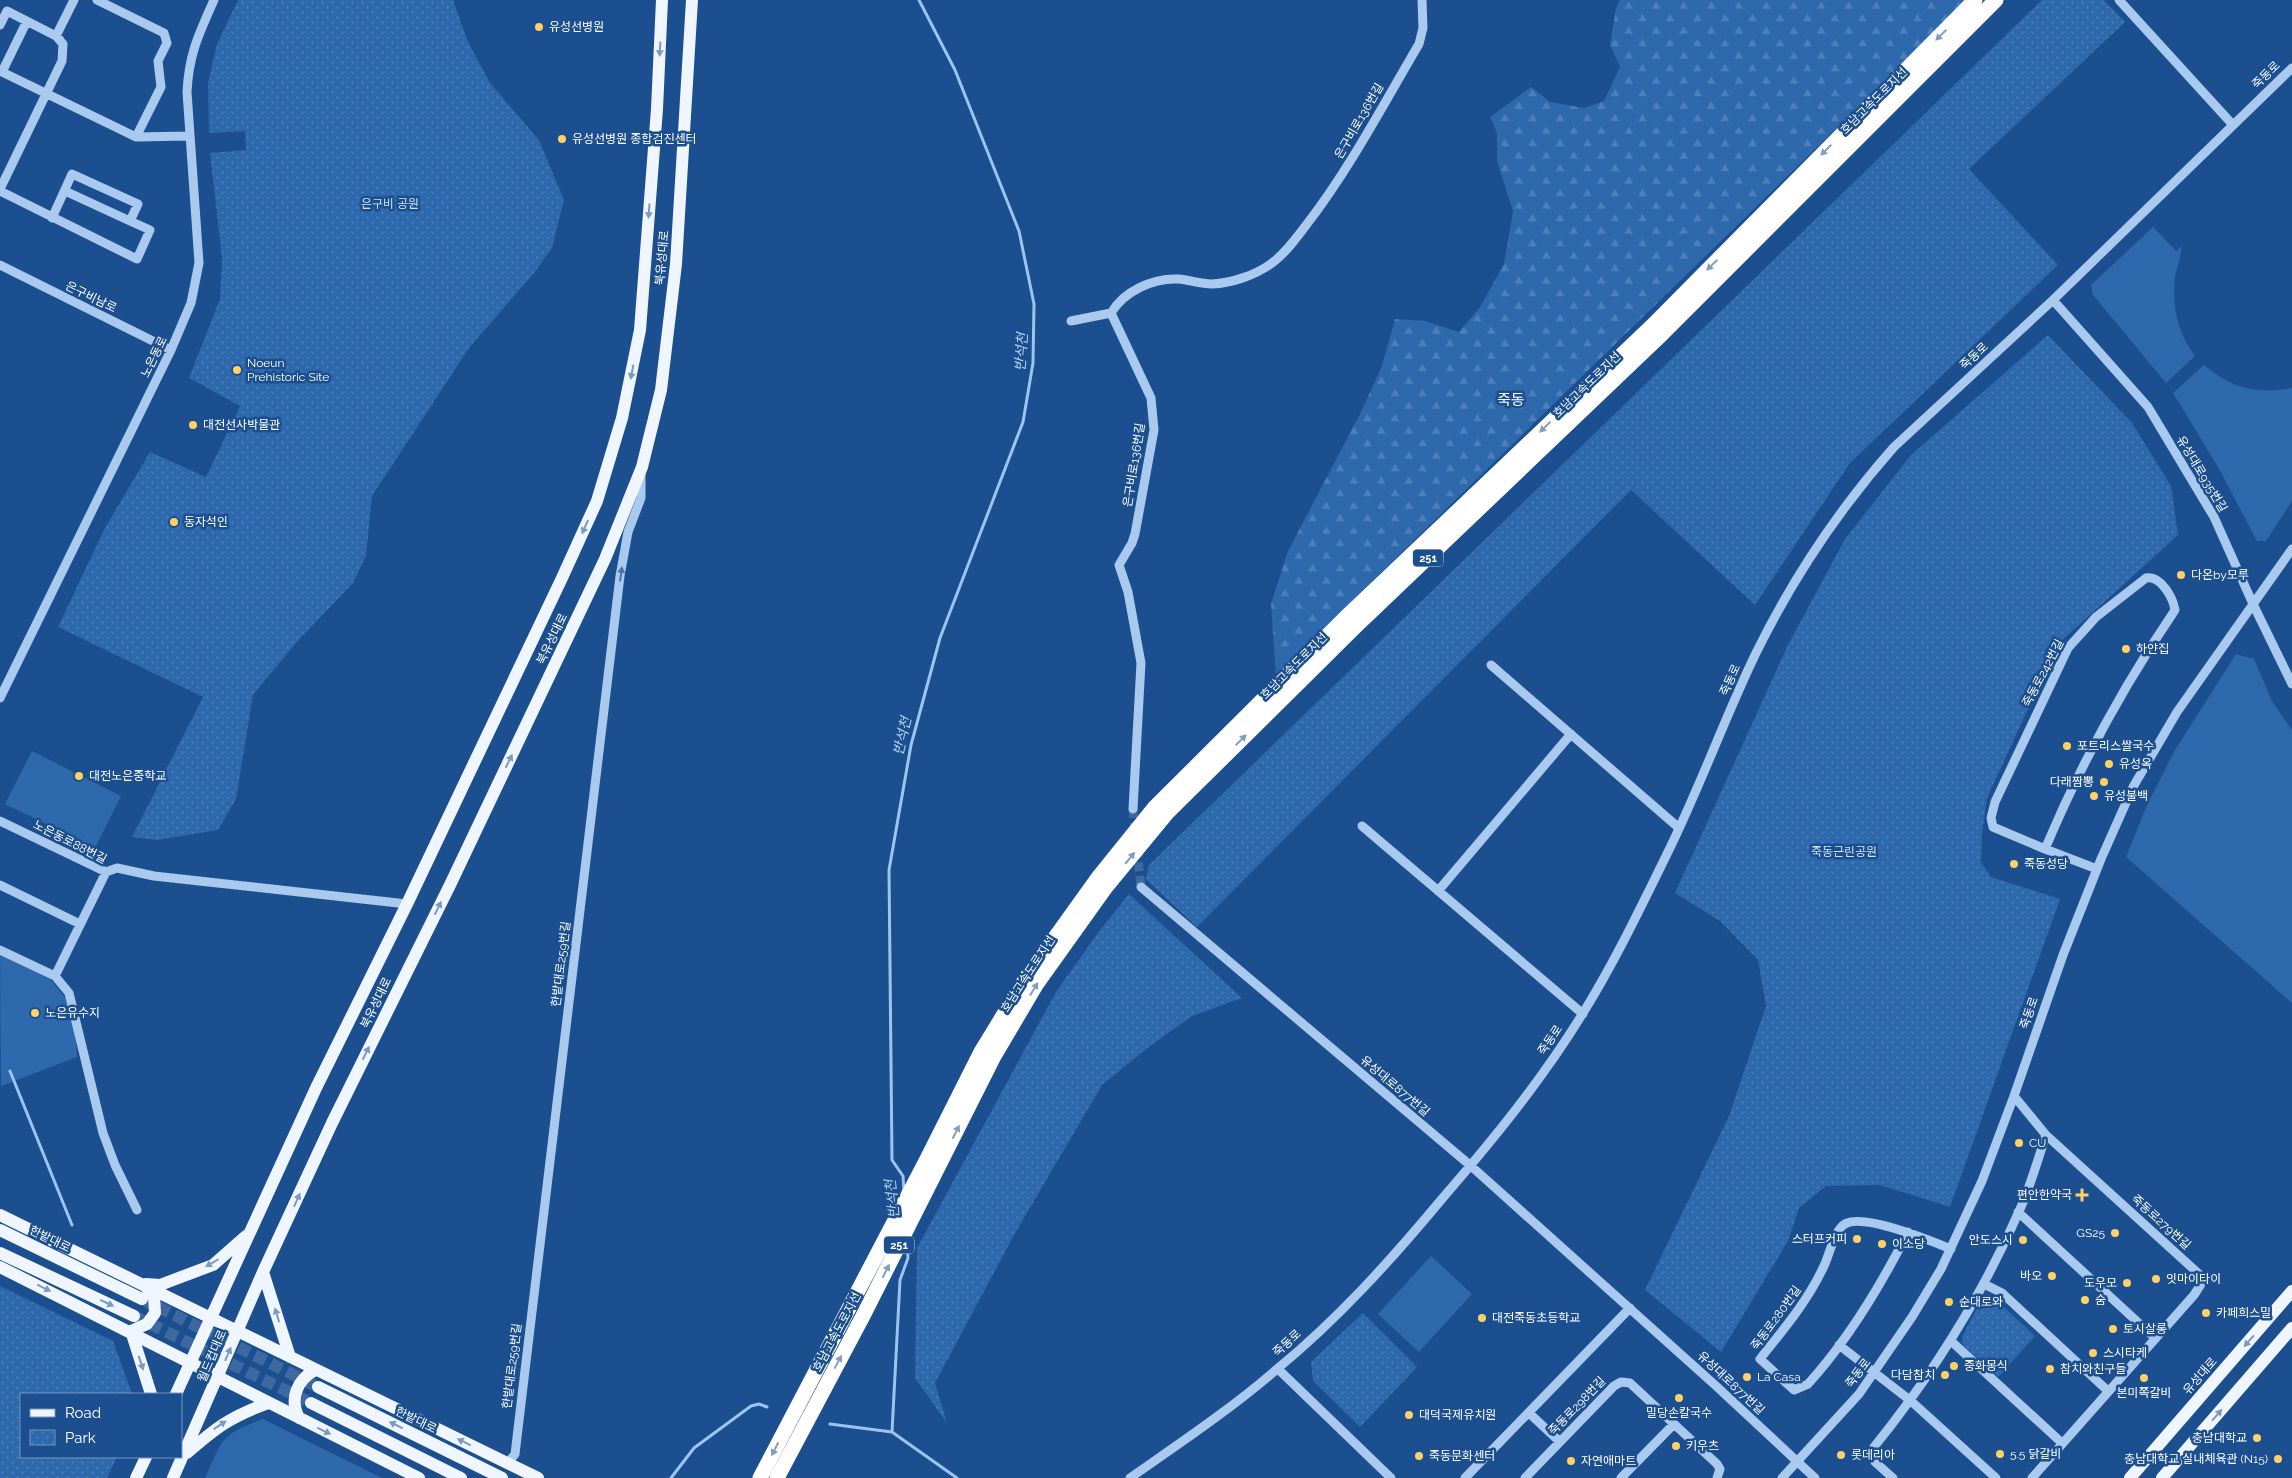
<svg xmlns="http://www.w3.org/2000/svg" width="2292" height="1478" viewBox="0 0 2292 1478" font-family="Raleway,'Noto Sans KR',sans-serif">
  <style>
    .grass { fill: #2e69ad }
    .forest { fill: url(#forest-firs) }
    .park { fill: url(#park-dots) }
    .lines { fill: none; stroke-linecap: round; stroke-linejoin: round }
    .stream { stroke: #9cc4f0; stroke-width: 3 }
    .minor-tunnel { stroke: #3d69a0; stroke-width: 9; stroke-dasharray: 9 4.5; stroke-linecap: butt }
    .major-tunnel { stroke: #3d69a0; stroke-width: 12; stroke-dasharray: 12 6; stroke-linecap: butt }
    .minor { stroke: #a9c9ee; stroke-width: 9 }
    .major { stroke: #f0f6ff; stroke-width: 12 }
    .highway { stroke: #fff; stroke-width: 15 }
    .oneway { fill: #829ec1 }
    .oneway2 { fill: #7b9ac1 }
    .oneway3 { fill: #4674ac }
    .poi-dot { fill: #ffd166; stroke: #1b4f8f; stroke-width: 2 }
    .labels { text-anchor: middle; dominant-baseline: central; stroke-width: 5; stroke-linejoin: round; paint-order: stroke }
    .shield { fill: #1b4f8f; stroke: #bbcadd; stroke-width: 1 }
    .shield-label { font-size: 11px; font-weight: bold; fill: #fff }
    .poi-label { font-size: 12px; fill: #fff; stroke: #1b4f8f; text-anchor: start }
    .street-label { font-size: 12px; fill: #fff; stroke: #1b4f8f }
    .park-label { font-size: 12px; fill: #cfe3fa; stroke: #1b4f8f }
    .water-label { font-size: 14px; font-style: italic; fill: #b5d3f5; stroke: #1b4f8f }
    .quarter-label { font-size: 15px; fill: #fff; stroke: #1b4f8f }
  </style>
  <defs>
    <pattern id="forest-firs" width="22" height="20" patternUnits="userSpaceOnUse" patternTransform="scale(1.25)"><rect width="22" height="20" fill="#2e69ad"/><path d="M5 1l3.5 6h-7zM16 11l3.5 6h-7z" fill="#4d80b9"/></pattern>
    <pattern id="park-dots" width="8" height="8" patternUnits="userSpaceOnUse" patternTransform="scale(1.25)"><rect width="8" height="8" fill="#2e69ad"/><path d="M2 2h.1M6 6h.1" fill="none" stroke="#4d80b9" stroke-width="1.8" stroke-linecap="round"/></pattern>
  </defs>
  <rect width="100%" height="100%" fill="#1b4f8f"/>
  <path class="grass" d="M 2153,227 L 2176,251 L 2182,246 C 2181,257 2177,266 2175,277 C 2172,307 2177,331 2195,356 L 2166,383 L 2093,295 L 2091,285 Z
    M 2204,365 C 2233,389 2256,394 2292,388 L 2292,501 L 2266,541 L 2257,541 L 2218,467 L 2173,393 Z
    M 2236,654 L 2254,659 L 2272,701 L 2292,730 L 2292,1003 L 2126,857 L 2147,805 L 2175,750 Z
    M 32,751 L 121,796 L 95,848 L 5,804 Z
    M 0,955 L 48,976 L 67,1000 L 75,1026 L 77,1057 L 1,1086 Z
    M 1431,1256 L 1472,1294 L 1419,1352 L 1378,1314 Z
    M 263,1419 L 382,1478 L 205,1478 C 224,1436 220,1436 263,1419 Z"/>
  <path class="forest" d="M 1620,0 L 1968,0 L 1276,675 L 1271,604 L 1288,551 L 1360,414 L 1382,366 L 1395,319 L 1425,321 L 1459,332 L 1480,307 L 1504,264 L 1513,211 L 1497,161 L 1497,133 L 1490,117 L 1531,87 L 1550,102 L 1584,108 L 1604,101 L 1620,67 L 1610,45 L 1616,8 Z"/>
  <path class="park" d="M 238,0 L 453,0 L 468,42 L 490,83 L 539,140 L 564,200 L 552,248 L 534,273 L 469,348 L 372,496 L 366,556 L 353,583 L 295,644 L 253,695 L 236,799 L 218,830 L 157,840 L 132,837 L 203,697 L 58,627 L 105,528 L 150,452 L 206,477 L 240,406 L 189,378 L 220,299 L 222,258 L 210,153 L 246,150 L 245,131 L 209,133 L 208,83 L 217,44 Z
    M 2042,0 L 2104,0 L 2125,22 L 1969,169 L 2058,265 L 1850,463 L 1755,605 L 1631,490 L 1197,927 L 1146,879 L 1149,865 Z
    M 2048,335 L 2132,423 L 2171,486 L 2178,535 L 2058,644 L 1987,798 L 1982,833 L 1981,862 L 1991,877 L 2060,899 L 1950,1207 L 1880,1185 L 1826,1186 L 1799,1208 L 1788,1241 L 1721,1352 L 1645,1290 L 1729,1116 L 1766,1006 L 1758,960 L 1720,921 L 1675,893 L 1788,645 L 1845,539 L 1911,455 Z
    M 1129,894 L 1242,998 L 1192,1016 L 1150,1046 L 1102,1085 L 1014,1235 L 935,1383 L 947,1423 L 915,1378 L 917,1248 L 1056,992 L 1100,930 Z
    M 0,1286 L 113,1341 L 132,1394 L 21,1394 L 21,1457 L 117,1457 L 107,1478 L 0,1478 Z
    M 1990,1294 L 2035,1336 L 1998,1377 L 1963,1345 L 1962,1337 L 1984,1295 Z
    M 1363,1313 L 1417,1367 L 1360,1427 L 1313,1381 L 1311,1362 Z"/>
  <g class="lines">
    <path class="stream" d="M 10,1071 L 72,1225
      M 904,1192 L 903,1176 L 892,1160 L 889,870 L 911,745 L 940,638 L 1023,422 L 1033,363 L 1034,304 L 1019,231 L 955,70 L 919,0
      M 907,1243 L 908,1258 L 900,1280 L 892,1432 L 957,1478
      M 830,1424 L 892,1432
      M 671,1478 L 694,1448 L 751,1406 L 759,1404 L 767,1407"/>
    <path class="minor-tunnel" d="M 1133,809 L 1135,831
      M 1137,849 L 1141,887"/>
    <path class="major-tunnel" d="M 142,1299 L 318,1387
      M 134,1316 L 311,1403"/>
    <path class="minor" d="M 97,0 L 164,33 L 167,43 L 158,61 L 161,87 L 136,137
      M 2119,0 L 2233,125
      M 0,25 L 7,11 L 56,36 L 60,40
      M 0,71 L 136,137 L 189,136
      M 2,72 L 27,21
      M 0,189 L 62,61 L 63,44 L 56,36 L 74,0
      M 0,191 L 137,259 L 150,230 L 130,221 L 138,204 L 72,174 L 52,218
      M 65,191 L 130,221
      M 0,265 L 171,350
      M 2053,300 L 2148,407 L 2214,517 L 2253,604 L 2292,684
      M 1071,321 L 1111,313
      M 1491,665 L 1679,828
      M 0,698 L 171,350 L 191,303 L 199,263 L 187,92 C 189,53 199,34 214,0
      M 1133,809 L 1141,663 L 1128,592 L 1119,565 L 1132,543 L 1135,534 L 1154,430 L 1151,398 L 1111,313 C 1124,291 1153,278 1178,279 C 1190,280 1200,284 1212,284 C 1232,283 1256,275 1272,263 C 1286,253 1297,237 1307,224 C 1350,168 1383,105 1419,44 L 1423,28 L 1422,0
      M 0,821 L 106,872 L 55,976
      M 1362,826 L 1583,1014
      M 2045,849 L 1993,827 L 1991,818 L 1995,802 L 2068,648 L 2096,617 L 2146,578 C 2161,575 2173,598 2175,610 C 2124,685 2080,766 2045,849 L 2097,869
      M 106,872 L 117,868 L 154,876 L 407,904
      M 0,885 L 80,924
      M 1141,887 L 1471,1166 L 1715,1385 L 1815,1478
      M 1438,891 L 1571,734
      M 0,950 L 55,976 L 69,993 L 103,1133 L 115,1165 L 137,1210
      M 2014,1096 L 2046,1135 L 2199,1274 L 2201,1284 L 2194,1295 L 2032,1478
      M 2018,1212 L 2155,1338
      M 1908,1232 C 1881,1285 1849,1339 1808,1384 L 1794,1390 L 1760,1359 C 1783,1330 1807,1302 1823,1268 C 1829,1257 1834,1230 1845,1224 C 1864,1213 1931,1241 1951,1249
      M 1984,1284 L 2002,1293 L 2108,1391
      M 1951,1341 L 2062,1443
      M 1839,1345 L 1911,1401 L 1996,1478
      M 1278,1369 L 1391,1478
      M 1529,1413 L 1560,1442
      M 508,1463 L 515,1454 L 620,576 L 628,532 L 641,498 L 641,475
      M 1130,1478 C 1180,1443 1231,1409 1277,1369 C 1338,1319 1391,1260 1441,1200 C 1492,1141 1542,1080 1583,1013 C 1614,963 1640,909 1666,856 C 1699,790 1724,719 1756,653 C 1793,578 1839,509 1894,447 L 2053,300 L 2292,68
      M 1465,1478 L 1630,1308
      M 1525,1478 L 1614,1386 L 1621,1382 L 1630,1383 L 1717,1464 L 1720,1469 L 1717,1478
      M 1621,1478 L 1674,1424
      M 1782,1478 L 1859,1394 L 1912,1317 L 1941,1269 L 1982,1181 L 2014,1096 L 2063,955 L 2101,859 L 2133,787 L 2177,712 L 2292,549
      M 1893,1478 L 1875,1462 L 1874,1447 C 1933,1374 1983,1294 2021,1207 C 2031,1184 2038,1159 2046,1135"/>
    <path class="major" d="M 0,1215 L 538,1478
      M 0,1230 L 142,1299
      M 0,1253 L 134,1316
      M 0,1267 L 419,1478
      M 263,1272 L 290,1357
      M 146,1284 L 160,1285 L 213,1265 L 246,1236
      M 146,1287 L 154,1296 L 155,1313 L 147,1324 L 131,1331 L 151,1394
      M 318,1387 L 502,1478
      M 176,1394 L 316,1088 L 407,904 L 562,578 L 597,501 L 622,418 L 640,330 L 657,109 L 662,0
      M 311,1403 L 461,1478
      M 299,1418 C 289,1399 297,1380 315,1370
      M 187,1453 C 217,1427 230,1417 268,1403
      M 136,1478 L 146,1457
      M 173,1478 L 263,1272 L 332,1123 L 450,885 L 605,559 L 642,467 L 661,390 L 676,264 L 692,0
      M 2130,1478 L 2292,1291
      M 2162,1478 L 2292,1328"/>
    <path class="highway" d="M 760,1478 L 926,1161 L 981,1052 L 1026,978 L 1097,879 L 1155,807 L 1344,619 L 1652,326 L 1975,0
      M 777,1478 L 864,1314 L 993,1058 L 1036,985 L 1106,887 L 1167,813 L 1354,628 L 1662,334 L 1996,0"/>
  </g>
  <defs><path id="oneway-solid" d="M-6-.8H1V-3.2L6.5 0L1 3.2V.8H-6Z" transform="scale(1.25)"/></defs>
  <g class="oneway">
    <use href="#oneway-solid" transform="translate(1941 35) rotate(135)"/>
    <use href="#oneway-solid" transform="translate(1826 150) rotate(135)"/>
    <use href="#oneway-solid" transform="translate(1712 265) rotate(135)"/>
    <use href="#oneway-solid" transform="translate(1545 427) rotate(136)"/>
    <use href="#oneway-solid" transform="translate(1241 740) rotate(-45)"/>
    <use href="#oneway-solid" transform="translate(1130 858) rotate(-50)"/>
    <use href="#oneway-solid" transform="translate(1034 989) rotate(-58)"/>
    <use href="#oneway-solid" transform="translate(956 1132) rotate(-63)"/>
    <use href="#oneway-solid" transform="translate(886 1271) rotate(-63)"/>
    <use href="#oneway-solid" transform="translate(838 1362) rotate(-62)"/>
    <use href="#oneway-solid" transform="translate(775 1449) rotate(117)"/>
  </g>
  <g class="oneway2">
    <use href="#oneway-solid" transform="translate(660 49) rotate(93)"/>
    <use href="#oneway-solid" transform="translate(649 211) rotate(94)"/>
    <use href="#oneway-solid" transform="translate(632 372) rotate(101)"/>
    <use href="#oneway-solid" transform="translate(585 527) rotate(114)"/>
    <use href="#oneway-solid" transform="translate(509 761) rotate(-64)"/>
    <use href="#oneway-solid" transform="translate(438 908) rotate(-64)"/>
    <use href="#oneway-solid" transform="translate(366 1053) rotate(-64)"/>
    <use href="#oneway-solid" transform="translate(297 1200) rotate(-66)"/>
    <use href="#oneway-solid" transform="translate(212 1263) rotate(150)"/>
    <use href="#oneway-solid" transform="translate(44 1288) rotate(26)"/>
    <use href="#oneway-solid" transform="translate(107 1303) rotate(25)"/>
    <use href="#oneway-solid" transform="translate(277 1315) rotate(-107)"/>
    <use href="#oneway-solid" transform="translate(2249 1341) rotate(131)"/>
    <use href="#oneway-solid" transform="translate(228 1354) rotate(-67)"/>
    <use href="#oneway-solid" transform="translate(141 1363) rotate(71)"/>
    <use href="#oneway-solid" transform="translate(2217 1415) rotate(-49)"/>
    <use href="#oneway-solid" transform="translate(220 1425) rotate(-34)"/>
    <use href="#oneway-solid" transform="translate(396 1425) rotate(-154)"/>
    <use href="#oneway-solid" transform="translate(324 1431) rotate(26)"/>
    <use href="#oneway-solid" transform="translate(464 1442) rotate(-154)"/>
  </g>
  <use class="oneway3" href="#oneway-solid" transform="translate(621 574) rotate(-82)"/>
  <g class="poi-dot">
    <circle cx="539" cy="27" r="5"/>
    <circle cx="562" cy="139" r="5"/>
    <circle cx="237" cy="370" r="5"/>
    <circle cx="193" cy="425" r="5"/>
    <circle cx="174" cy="522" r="5"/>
    <circle cx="2181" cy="575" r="5"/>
    <circle cx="2126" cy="649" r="5"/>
    <circle cx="2067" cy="746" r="5"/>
    <circle cx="2109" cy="764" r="5"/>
    <circle cx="79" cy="776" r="5"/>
    <circle cx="2104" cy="782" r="5"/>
    <circle cx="2094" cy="796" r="5"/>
    <circle cx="2014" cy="864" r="5"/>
    <circle cx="35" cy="1013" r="5"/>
    <circle cx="2019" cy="1143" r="5"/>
    <path d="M2079.5 1187.5h5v5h5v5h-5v5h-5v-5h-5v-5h5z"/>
    <circle cx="2115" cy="1233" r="5"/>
    <circle cx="1857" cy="1239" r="5"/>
    <circle cx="2023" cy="1240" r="5"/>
    <circle cx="1882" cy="1244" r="5"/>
    <circle cx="2052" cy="1276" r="5"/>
    <circle cx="2156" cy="1279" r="5"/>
    <circle cx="2127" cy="1283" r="5"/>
    <circle cx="2085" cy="1300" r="5"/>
    <circle cx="1949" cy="1302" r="5"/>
    <circle cx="2206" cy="1313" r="5"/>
    <circle cx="1482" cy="1318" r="5"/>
    <circle cx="2113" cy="1329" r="5"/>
    <circle cx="2093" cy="1353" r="5"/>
    <circle cx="1954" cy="1366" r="5"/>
    <circle cx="2050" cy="1369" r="5"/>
    <circle cx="1945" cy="1375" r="5"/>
    <circle cx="1747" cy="1377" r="5"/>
    <circle cx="2144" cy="1378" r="5"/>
    <circle cx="1679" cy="1398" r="5"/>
    <circle cx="1409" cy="1415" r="5"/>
    <circle cx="2257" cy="1438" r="5"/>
    <circle cx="1676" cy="1446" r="5"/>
    <circle cx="2000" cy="1454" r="5"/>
    <circle cx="1841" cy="1455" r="5"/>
    <circle cx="1419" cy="1456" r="5"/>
    <circle cx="2278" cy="1459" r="5"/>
    <circle cx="1571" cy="1461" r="5"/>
  </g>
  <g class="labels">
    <g class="shield">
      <rect x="1413" y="549.5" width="30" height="17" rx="4"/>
      <rect x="884" y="1236.5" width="30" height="17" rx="4"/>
    </g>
    <g class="shield-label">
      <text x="1428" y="558">251</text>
      <text x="899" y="1245">251</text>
    </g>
    <g class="poi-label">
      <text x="549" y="27">유성선병원</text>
      <text x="572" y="139">유성선병원 종합검진센터</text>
      <text x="247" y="363">Noeun<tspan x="247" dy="14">Prehistoric Site</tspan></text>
      <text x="203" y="425">대전선사박물관</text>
      <text x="184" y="522">동자석인</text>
      <text x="2191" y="575">다온by모루</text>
      <text x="2136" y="649">하얀집</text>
      <text x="2077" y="746">포트리스쌀국수</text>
      <text x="2119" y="764">유성옥</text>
      <text x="89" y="776">대전노은중학교</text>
      <text x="2094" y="782" text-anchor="end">다래짬뽕</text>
      <text x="2104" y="796">유성불백</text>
      <text x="2024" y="864">죽동성당</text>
      <text x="45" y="1013">노은유수지</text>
      <text x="2029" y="1143">CU</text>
      <text x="2072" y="1195" text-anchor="end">편안한약국</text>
      <text x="2105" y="1233" text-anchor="end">GS25</text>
      <text x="1847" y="1239" text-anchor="end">스터프커피</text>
      <text x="2013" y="1240" text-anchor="end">안도스시</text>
      <text x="1892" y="1244">이소당</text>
      <text x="2042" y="1276" text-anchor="end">바오</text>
      <text x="2166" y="1279">잇마이타이</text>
      <text x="2117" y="1283" text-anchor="end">도우모</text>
      <text x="2095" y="1300">숨</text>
      <text x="1959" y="1302">순대로와</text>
      <text x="2216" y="1313">카페희스밀</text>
      <text x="1492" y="1318">대전죽동초등학교</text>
      <text x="2123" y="1329">토시살롱</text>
      <text x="2103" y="1353">스시타케</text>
      <text x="1964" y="1366">중화몽식</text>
      <text x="2060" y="1369">참치와친구들</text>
      <text x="1935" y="1375" text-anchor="end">다담참치</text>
      <text x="1757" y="1377">La Casa</text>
      <text x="2144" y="1393" text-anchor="middle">본미쪽갈비</text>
      <text x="1679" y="1413" text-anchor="middle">밀당손칼국수</text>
      <text x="1419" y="1415">대덕국제유치원</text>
      <text x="2247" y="1438" text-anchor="end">충남대학교</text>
      <text x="1686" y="1446">키우츠</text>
      <text x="2010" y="1454">5.5 닭갈비</text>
      <text x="1851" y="1455">롯데리아</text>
      <text x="1429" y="1456">죽동문화센터</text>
      <text x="2268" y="1459" text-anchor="end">충남대학교 실내체육관 (N15)</text>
      <text x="1581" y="1461">자연애마트</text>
    </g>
    <g class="street-label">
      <text transform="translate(2266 75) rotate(-44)">죽동로</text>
      <text transform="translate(1874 101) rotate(-45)">호남고속도로지선</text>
      <text transform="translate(1359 121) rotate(-60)">은구비로136번길</text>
      <text transform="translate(662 258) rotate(-85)">북유성대로</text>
      <text transform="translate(91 297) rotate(26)">은구비남로</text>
      <text transform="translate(1974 356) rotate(-43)">죽동로</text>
      <text transform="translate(154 357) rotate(-64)">노은동로</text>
      <text transform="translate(1587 385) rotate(-44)">호남고속도로지선</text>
      <text transform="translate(1134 465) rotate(-81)">은구비로136번길</text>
      <text transform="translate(2202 474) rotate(59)">유성대로935번길</text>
      <text transform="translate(552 639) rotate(-64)">북유성대로</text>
      <text transform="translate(1294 666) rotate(-45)">호남고속도로지선</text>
      <text transform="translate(2043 673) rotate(-62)">죽동로242번길</text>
      <text transform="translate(1730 680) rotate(-66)">죽동로</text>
      <text transform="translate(70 842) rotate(27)">노은동로88번길</text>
      <text transform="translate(561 964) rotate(-83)">한밭대로259번길</text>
      <text transform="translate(1028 974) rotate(-57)">호남고속도로지선</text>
      <text transform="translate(376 1003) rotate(-64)">북유성대로</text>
      <text transform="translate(2029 1013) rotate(-71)">죽동로</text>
      <text transform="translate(1550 1040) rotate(-56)">죽동로</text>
      <text transform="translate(1395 1086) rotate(40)">유성대로877번길</text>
      <text transform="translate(2161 1222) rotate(42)">죽동로279번길</text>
      <text transform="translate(50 1239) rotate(26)">한밭대로</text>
      <text transform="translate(1776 1318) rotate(-54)">죽동로280번길</text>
      <text transform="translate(837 1332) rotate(-62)">호남고속도로지선</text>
      <text transform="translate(1287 1343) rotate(-43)">죽동로</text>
      <text transform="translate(212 1356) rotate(-67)">월드컵대로</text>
      <text transform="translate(512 1366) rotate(-83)">한밭대로259번길</text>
      <text transform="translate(1858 1373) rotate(-53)">죽동로</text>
      <text transform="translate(2200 1376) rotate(-49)">유성대로</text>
      <text transform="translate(1731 1383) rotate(43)">유성대로877번길</text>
      <text transform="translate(1577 1406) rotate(-46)">죽동로298번길</text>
      <text transform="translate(416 1420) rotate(26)">한밭대로</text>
    </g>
    <g class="park-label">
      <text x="390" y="204">은구비 공원</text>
      <text x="1844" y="852">죽동근린공원</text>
    </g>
    <g class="water-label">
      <text transform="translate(1021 352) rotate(-86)">반석천</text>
      <text transform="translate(902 736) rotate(-77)">반석천</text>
      <text transform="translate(892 1199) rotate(-96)">반석천</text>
    </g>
    <g class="quarter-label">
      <text x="1511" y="400">죽동</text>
    </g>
  </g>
  <rect x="20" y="1393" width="162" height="65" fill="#1b4f8f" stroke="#7695bc"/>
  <rect x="30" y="1409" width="25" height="8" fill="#f0f6ff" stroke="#7695bc"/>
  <text x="65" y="1418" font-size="15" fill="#ffffff">Road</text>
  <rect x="30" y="1430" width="25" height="15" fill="url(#park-dots)" stroke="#7695bc"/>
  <text x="65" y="1443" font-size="15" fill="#ffffff">Park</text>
</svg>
